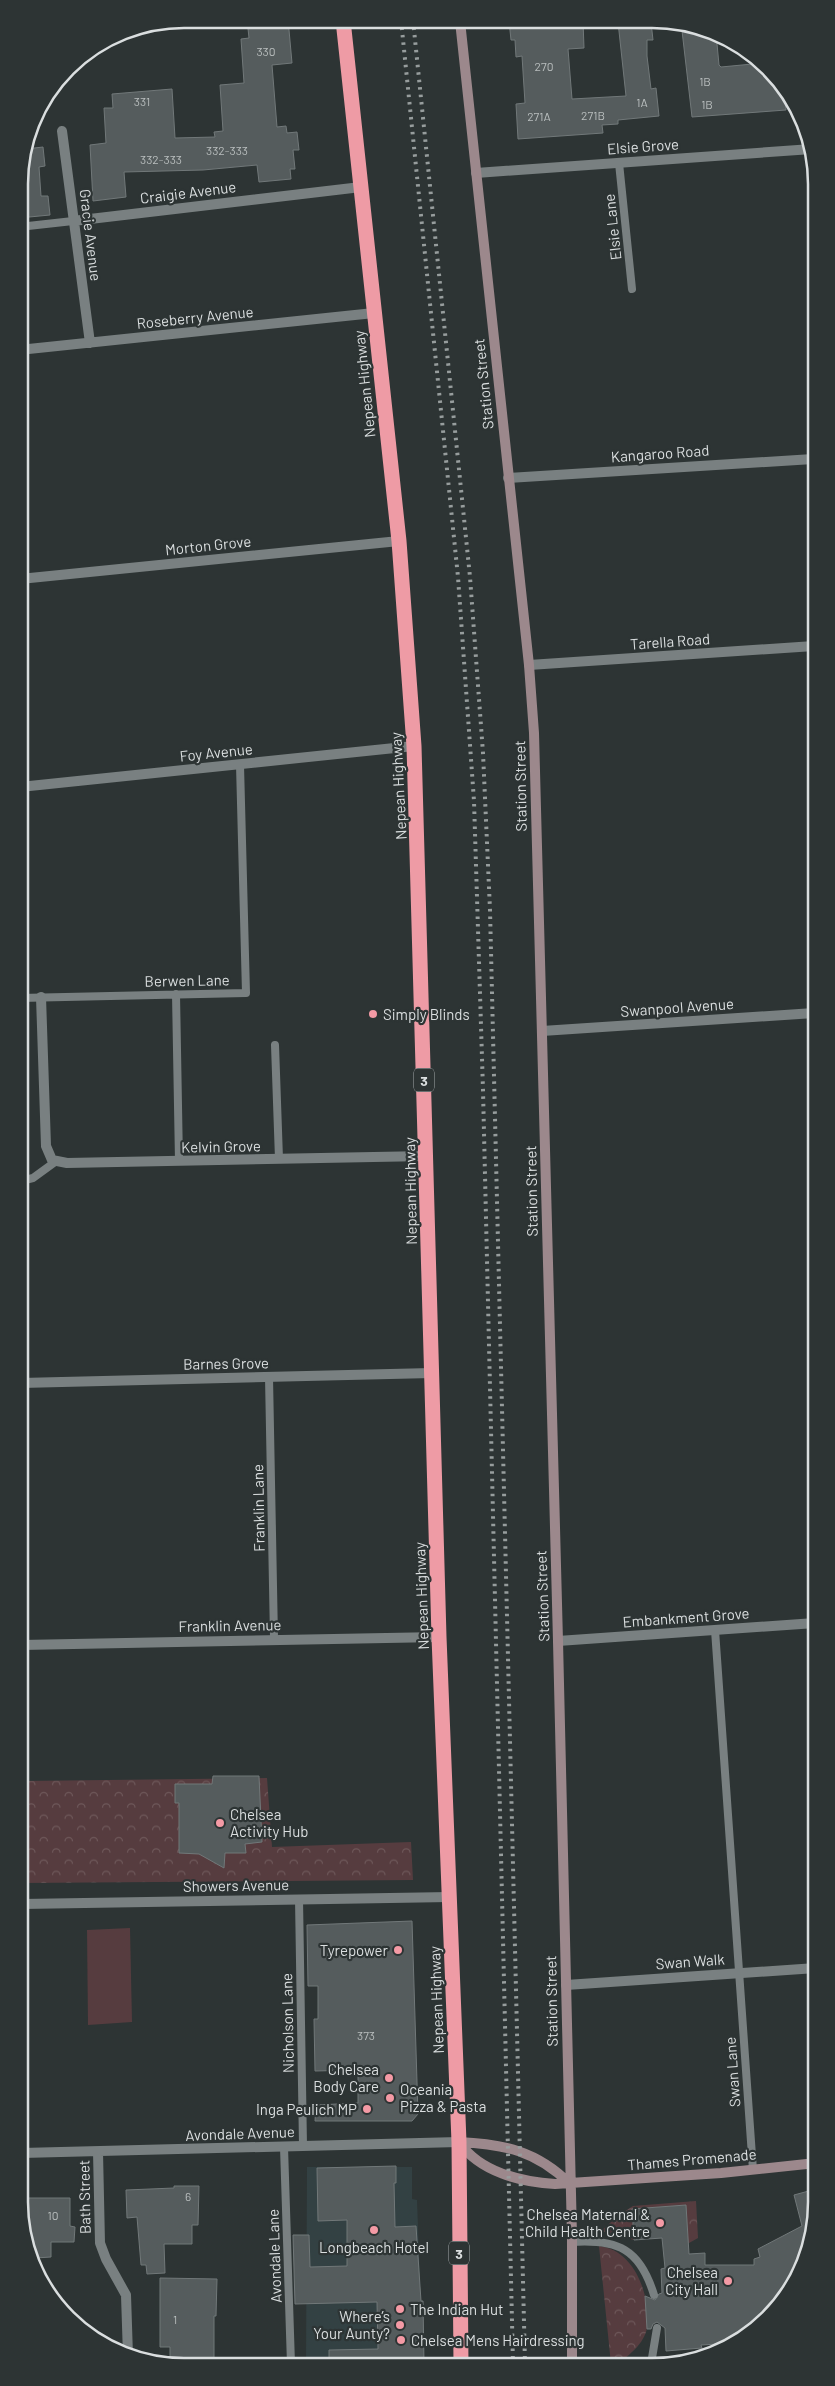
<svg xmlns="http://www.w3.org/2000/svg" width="835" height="2386" viewBox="0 0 835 2386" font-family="Barlow,sans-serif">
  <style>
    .built { fill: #334143 }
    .grass { fill: #563c3f }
    .park { fill: url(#park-crowns) }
    .building { fill: #555c5d; stroke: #717879 }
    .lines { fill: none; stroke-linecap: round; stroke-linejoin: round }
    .lane { stroke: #798081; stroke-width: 8 }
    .street { stroke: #798081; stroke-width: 10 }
    .secondary { stroke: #9c888c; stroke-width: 10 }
    .highway { stroke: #ee9ba5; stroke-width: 15 }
    .rail { stroke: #979d9d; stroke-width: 4; stroke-dasharray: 2.5 5; stroke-linecap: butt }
    .poi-dot { fill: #f49aa5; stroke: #2d3434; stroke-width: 2 }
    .labels { text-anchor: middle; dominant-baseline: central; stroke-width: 4.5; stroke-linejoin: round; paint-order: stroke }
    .number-label { font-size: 12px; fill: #b9bebe }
    .shield { fill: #2d3434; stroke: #a6abac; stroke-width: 1 }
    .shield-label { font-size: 14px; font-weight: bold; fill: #dadedf }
    .street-label { font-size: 15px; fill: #dadedf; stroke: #2d3434 }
    .poi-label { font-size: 15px; fill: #dadedf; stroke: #2d3434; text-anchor: end }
    .rim { fill: none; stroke: #dadedf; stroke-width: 2.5 }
  </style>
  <defs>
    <pattern id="park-crowns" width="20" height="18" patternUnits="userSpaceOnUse" patternTransform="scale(1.25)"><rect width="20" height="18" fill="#563c3f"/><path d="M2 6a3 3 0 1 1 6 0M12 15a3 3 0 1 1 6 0" fill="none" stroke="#6e585a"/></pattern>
  </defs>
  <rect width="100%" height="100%" fill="#2d3434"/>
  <path class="built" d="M 307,2167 L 412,2167 L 412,2199 L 417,2200 L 423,2364 L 306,2364 Z"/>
  <path class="grass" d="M 130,1928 L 132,2022 L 88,2025 L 87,1930 Z"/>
  <path class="park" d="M 267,1778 L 272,1847 L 411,1842 L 413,1880 L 21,1883 L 21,1781 Z
    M 696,2201 L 698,2238 L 689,2243 L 668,2245 L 668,2238 L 688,2236 L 686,2205 L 632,2209 L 634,2240 L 601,2231 L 619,2215 L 633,2206 Z
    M 599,2246 C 635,2250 651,2296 647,2328 C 644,2344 629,2355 618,2364 L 611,2364 Z"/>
  <path class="building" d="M 247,19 L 288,19 L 292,63 L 272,65 L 277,127 L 286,126 L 287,133 L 297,132 L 299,150 L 293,150 L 295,169 L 290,169 L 291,179 L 259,182 L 257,165 L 203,170 L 124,172 L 126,197 L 93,201 L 90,145 L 106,143 L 104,108 L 113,108 L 112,94 L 172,89 L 175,138 L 215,137 L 214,132 L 223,131 L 220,85 L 244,83 L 241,39 L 249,38 Z
    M 509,21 L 583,21 L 584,48 L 568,49 L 572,99 L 626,96 L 618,22 L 651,22 L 653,40 L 647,40 L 647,56 L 651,89 L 656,88 L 659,116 L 618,120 L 618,124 L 602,125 L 603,133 L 518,139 L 516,104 L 525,103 L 522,56 L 516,57 L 515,40 L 511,40 Z
    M 681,22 L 716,33 L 719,65 L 721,67 L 763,63 L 768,67 L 784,88 L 786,110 L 692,117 Z
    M 43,147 L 45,166 L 39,167 L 41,196 L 48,196 L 50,215 L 19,218 L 19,172 L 26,149 Z
    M 213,1776 L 259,1776 L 262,1842 L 245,1844 L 246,1853 L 225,1853 L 224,1868 L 199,1854 L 179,1853 L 179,1803 L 175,1803 L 175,1784 L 212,1784 Z
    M 412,1921 L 418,2114 L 412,2121 L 315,2121 L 316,2105 L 358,2103 L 358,2070 L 315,2071 L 314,2019 L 318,2019 L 318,1986 L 308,1986 L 307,1925 Z
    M 396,2166 L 396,2183 L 394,2183 L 395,2227 L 416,2226 L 421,2301 L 423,2301 L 424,2364 L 329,2364 L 329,2350 L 378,2349 L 377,2302 L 295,2304 L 293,2235 L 309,2235 L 310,2267 L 347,2266 L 347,2220 L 318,2221 L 317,2168 Z
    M 174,2186 L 199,2186 L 198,2225 L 192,2225 L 192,2244 L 164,2244 L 165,2273 L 147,2274 L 146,2265 L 141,2265 L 137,2217 L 127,2218 L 126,2190 L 174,2188 Z
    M 816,2189 L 816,2213 L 804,2265 L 776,2311 L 736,2343 L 701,2345 L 702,2348 L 666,2351 L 665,2328 L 657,2322 L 653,2324 L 651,2329 L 647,2329 L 645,2296 L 655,2300 L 659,2294 L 662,2293 L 661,2269 L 665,2268 L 662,2238 L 634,2240 L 632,2209 L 686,2205 L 689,2254 L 705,2253 L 705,2265 L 754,2265 L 754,2259 L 760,2257 L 758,2249 L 802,2226 L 794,2195 Z
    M 22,2198 L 70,2198 L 70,2226 L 75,2227 L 74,2242 L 51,2242 L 51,2257 L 35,2258 L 34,2252 L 28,2252 L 22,2235 Z
    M 160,2278 L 217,2279 L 216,2316 L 214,2316 L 214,2363 L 170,2363 L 170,2347 L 160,2347 Z"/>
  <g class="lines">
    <path class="lane" d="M 619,163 L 632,289
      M 19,227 L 73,221
      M 176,994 L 179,1161
      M 20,998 L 246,993 L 240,765
      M 275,1045 L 279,1159
      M 21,1181 L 33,1178 L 55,1162
      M 269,1377 L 274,1638
      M 715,1630 L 753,2170
      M 299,1899 L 303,2146
      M 284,2147 L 291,2364
      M 572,2242 C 618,2239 640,2249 654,2295
      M 651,2364 L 657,2328
      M 657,2364 L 671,2361 L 692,2361"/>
    <path class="street" d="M 62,131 L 90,343
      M 476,173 L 812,149
      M 73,221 L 361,187
      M 19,350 L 374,313
      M 508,478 L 813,459
      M 20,579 L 399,541
      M 529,665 L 814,646
      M 20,787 L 414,746
      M 41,997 L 46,1146 L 52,1160 L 67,1163 L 427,1156
      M 542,1031 L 814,1013
      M 21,1383 L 432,1373
      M 558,1641 L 815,1623
      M 21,1645 L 439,1637
      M 22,1904 L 450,1897
      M 566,1985 L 816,1968
      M 98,2152 L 100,2243 L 106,2259 L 126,2295 L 128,2356
      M 22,2153 L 459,2142"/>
    <path class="secondary" d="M 460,21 L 529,665 L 534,733 L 558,1641 L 572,2236 L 572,2364
      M 459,2142 C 504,2144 537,2151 570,2184
      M 460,2143 C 480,2172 521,2182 555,2184 L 721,2173 L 816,2163"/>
    <path class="highway" d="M 343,20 L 399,541 L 414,746 L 439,1637 L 459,2142 L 461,2364"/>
    <path class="rail" d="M 401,20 L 458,577 L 474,801 L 483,1090 L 513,2364
      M 413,20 L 470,577 L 483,753 L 490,910 L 525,2364"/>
  </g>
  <g class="poi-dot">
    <circle cx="373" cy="1014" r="5"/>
    <circle cx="220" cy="1823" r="5"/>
    <circle cx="398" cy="1950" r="5"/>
    <circle cx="389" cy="2078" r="5"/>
    <circle cx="390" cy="2098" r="5"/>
    <circle cx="367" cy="2109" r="5"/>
    <circle cx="660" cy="2223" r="5"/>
    <circle cx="374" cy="2230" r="5"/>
    <circle cx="728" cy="2281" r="5"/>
    <circle cx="400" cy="2309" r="5"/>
    <circle cx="400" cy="2325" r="5"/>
    <circle cx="401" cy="2340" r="5"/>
  </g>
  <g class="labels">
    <g class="number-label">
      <text x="266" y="51">330</text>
      <text x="544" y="66">270</text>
      <text x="705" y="81">1B</text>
      <text x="142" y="101">331</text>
      <text x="642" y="102">1A</text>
      <text x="707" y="104">1B</text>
      <text x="593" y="115">271B</text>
      <text x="539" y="116">271A</text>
      <text x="227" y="150">332-333</text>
      <text x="161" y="159">332-333</text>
      <text x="366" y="2035">373</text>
      <text x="188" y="2196">6</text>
      <text x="53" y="2215">10</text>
      <text x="175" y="2319">1</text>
    </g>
    <g class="shield">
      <rect x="414" y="1068.5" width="20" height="23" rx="4"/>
      <rect x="449" y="2241.5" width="20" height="23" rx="4"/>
    </g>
    <g class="shield-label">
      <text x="424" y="1080">3</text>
      <text x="459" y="2253">3</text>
    </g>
    <g class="street-label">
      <text transform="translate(643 146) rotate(-4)">Elsie Grove</text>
      <text transform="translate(188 192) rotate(-7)">Craigie Avenue</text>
      <text transform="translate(612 227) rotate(-96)">Elsie Lane</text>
      <text transform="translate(91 235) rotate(83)">Gracie Avenue</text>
      <text transform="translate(195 317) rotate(-6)">Roseberry Avenue</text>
      <text transform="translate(364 384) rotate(-96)">Nepean Highway</text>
      <text transform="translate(483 384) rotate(-96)">Station Street</text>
      <text transform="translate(660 453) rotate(-4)">Kangaroo Road</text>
      <text transform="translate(208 545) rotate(-6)">Morton Grove</text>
      <text transform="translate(670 641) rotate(-4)">Tarella Road</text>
      <text transform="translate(216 752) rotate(-6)">Foy Avenue</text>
      <text transform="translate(398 786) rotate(-93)">Nepean Highway</text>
      <text transform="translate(520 786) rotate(-91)">Station Street</text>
      <text transform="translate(187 980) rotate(-1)">Berwen Lane</text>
      <text transform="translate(677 1007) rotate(-4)">Swanpool Avenue</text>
      <text transform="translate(221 1146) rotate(-1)">Kelvin Grove</text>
      <text transform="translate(410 1191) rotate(-91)">Nepean Highway</text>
      <text transform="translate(531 1191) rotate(-91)">Station Street</text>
      <text transform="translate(226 1363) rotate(-1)">Barnes Grove</text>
      <text transform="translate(258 1508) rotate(-91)">Franklin Lane</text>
      <text transform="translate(421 1596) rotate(-92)">Nepean Highway</text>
      <text transform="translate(542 1596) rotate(-92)">Station Street</text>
      <text transform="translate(686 1617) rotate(-4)">Embankment Grove</text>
      <text transform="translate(230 1625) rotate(-1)">Franklin Avenue</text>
      <text transform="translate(236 1885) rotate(-1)">Showers Avenue</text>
      <text transform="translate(690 1961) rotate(-4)">Swan Walk</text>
      <text transform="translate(436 2000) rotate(-92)">Nepean Highway</text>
      <text transform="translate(551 2001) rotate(-91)">Station Street</text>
      <text transform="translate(287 2023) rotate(-91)">Nicholson Lane</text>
      <text transform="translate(732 2072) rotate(-94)">Swan Lane</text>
      <text transform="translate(240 2133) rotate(-2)">Avondale Avenue</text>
      <text transform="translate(692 2159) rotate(-5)">Thames Promenade</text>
      <text transform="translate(84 2197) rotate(-91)">Bath Street</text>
      <text transform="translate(274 2256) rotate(-92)">Avondale Lane</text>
    </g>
    <g class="poi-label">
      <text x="383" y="1014" text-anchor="start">Simply Blinds</text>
      <text x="230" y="1814" text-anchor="start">Chelsea<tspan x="230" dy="17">Activity Hub</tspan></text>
      <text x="388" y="1950">Tyrepower</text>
      <text x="379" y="2069">Chelsea<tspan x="379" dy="17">Body Care</tspan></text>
      <text x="400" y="2089" text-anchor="start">Oceania<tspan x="400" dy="17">Pizza &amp; Pasta</tspan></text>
      <text x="357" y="2109">Inga Peulich MP</text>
      <text x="650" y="2214">Chelsea Maternal &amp;<tspan x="650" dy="17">Child Health Centre</tspan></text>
      <text x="374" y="2247" text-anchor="middle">Longbeach Hotel</text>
      <text x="718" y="2272">Chelsea<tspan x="718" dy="17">City Hall</tspan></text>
      <text x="410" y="2309" text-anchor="start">The Indian Hut</text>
      <text x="390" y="2316">Where’s<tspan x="390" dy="17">Your Aunty?</tspan></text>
      <text x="411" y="2340" text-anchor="start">Chelsea Mens Hairdressing</text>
    </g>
  </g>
  <path d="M0 0H835V2386H0ZM184 28H652A156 156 0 0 1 808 184V2202A156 156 0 0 1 652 2358H184A156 156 0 0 1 28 2202V184A156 156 0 0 1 184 28Z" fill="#2d3434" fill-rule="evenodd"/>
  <path class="rim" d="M184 28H652A156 156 0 0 1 808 184V2202A156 156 0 0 1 652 2358H184A156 156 0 0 1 28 2202V184A156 156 0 0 1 184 28Z"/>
</svg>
